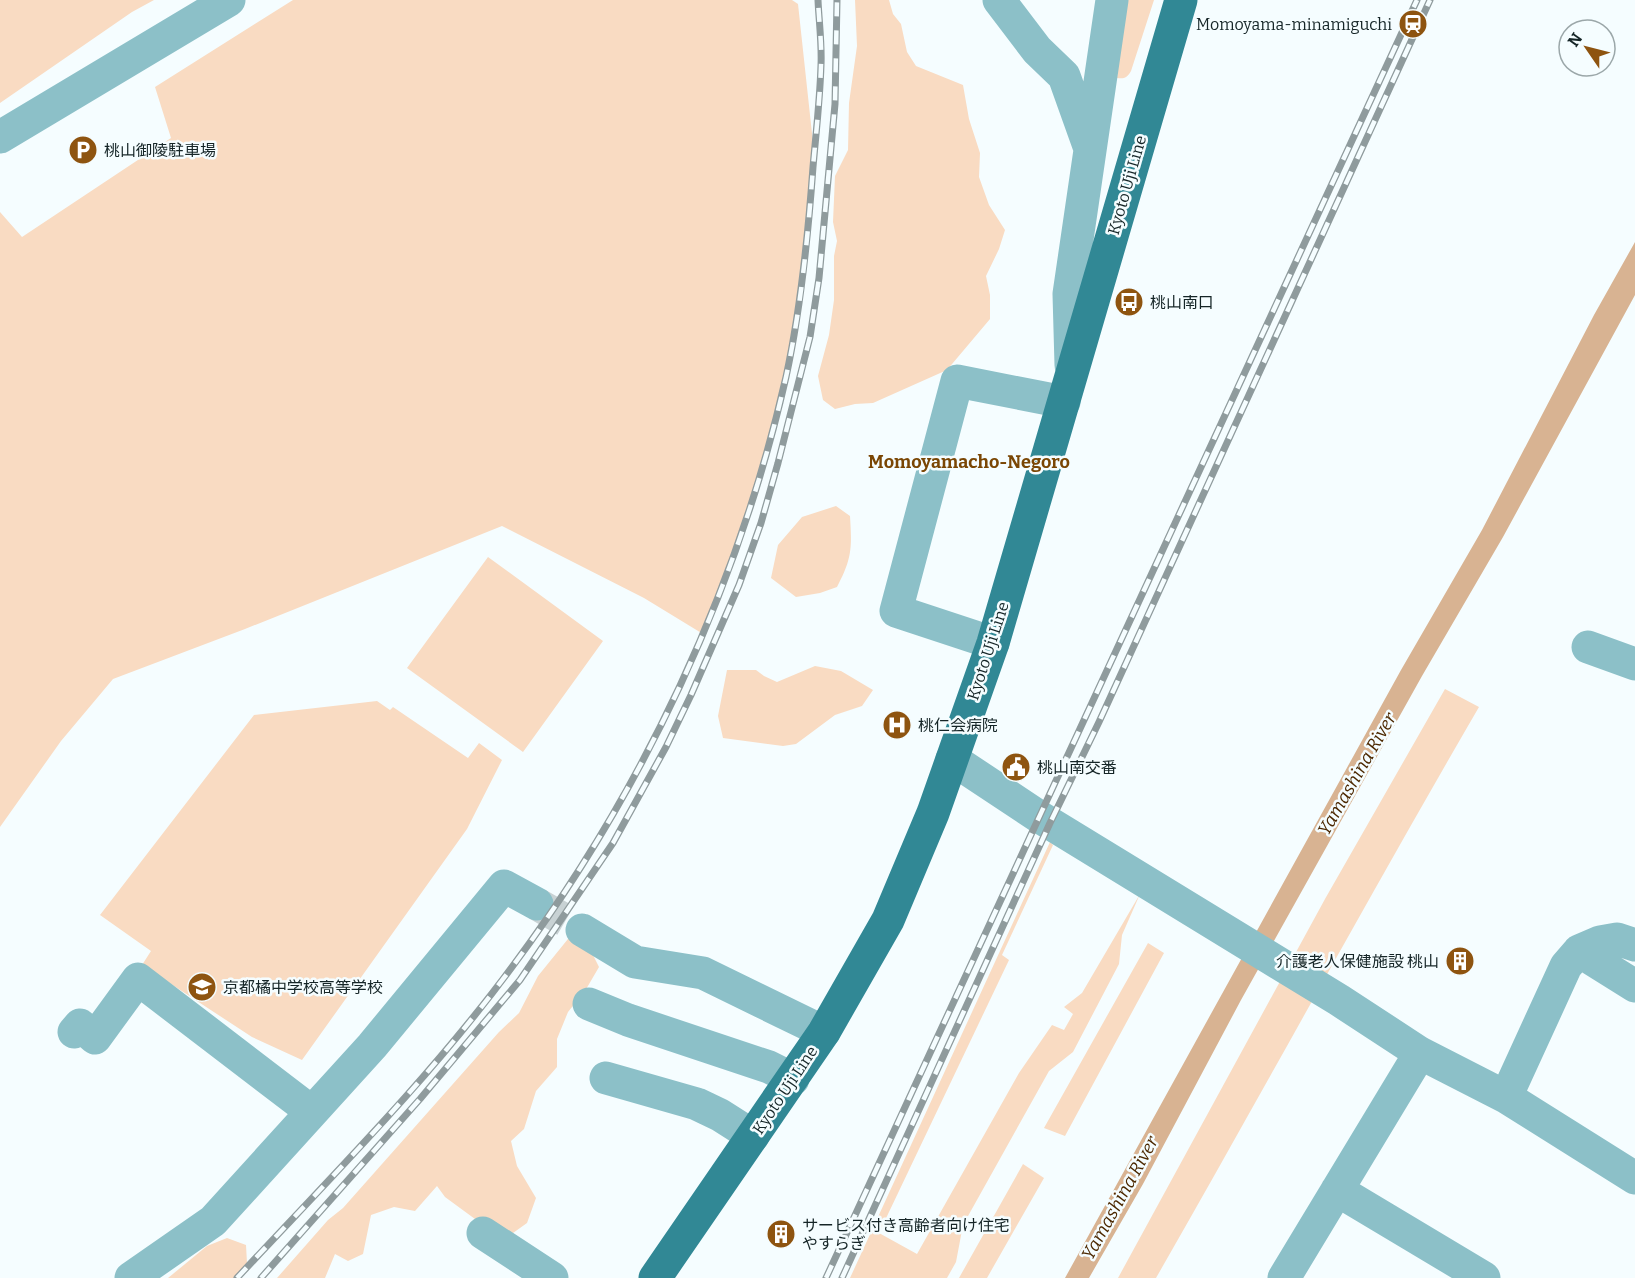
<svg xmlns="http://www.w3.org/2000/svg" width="1635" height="1278" viewBox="0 0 1635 1278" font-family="Bitter,'Noto Sans JP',serif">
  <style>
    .green { fill: #f9dbc2 }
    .water { fill: #d8b392 }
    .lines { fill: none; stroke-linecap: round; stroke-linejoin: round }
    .minor-tunnel { stroke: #c8d2d4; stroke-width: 33; stroke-dasharray: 33 16; stroke-linecap: butt }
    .minor { stroke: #8cc0c8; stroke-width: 33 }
    .major { stroke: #318895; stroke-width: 33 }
    .rail-casing { stroke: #8f9b9d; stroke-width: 7 }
    .rail { stroke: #f5fdff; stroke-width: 4.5; stroke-dasharray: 14; stroke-linecap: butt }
    .labels { text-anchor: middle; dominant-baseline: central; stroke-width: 5; stroke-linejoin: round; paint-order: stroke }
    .poi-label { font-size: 16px; fill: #152527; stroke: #f5fdff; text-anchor: start }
    .street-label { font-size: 16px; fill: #152527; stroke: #f5fdff }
    .neighbourhood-label { font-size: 18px; font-weight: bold; fill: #7a4604; stroke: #f5fdff }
    .water-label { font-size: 18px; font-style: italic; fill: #4c2800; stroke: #f5fdff }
  </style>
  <rect width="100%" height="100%" fill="#f5fdff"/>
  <path class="green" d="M 0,0 L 154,0 L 132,12 L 0,103 Z
    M 293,0 L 792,0 L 798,4 L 814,152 L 809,229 L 800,316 L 786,388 L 767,457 L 745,525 L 703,634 L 644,598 L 502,526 L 245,629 L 113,679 L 61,741 L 0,827 L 0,212 L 22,237 L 171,138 L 155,87 Z
    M 855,0 L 889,0 L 893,14 L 901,24 L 907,52 L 916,66 L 963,85 L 969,119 L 980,153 L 979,177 L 989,205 L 1005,230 L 999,249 L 986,276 L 990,295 L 990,319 L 947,370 L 873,403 L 855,404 L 835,409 L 823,400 L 818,376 L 829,335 L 834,300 L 834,256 L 837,241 L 833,222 L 835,176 L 848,150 L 849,103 L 857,46 Z
    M 1123,0 L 1154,0 L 1131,71 C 1127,78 1124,79 1117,78 Z
    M 836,506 L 850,516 C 852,549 852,558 837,587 L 820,593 L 796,597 L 771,578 L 778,545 L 802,517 Z
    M 488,557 L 603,641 L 523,752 L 407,668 Z
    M 815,666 L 841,671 L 873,690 L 862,706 L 835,715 L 796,744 L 783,746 L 723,738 L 718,716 L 727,670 L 756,670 L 764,676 L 777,682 Z
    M 1445,689 L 1479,707 C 1369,896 1265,1088 1156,1278 L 1118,1278 L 1325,899 Z
    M 377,701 L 390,710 L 393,707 L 468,758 L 479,743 L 502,760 L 467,829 L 302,1060 L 252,1037 L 142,965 L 151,951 L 100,915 L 254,715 Z
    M 1050,842 L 1053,845 L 1002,955 L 1009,960 L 879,1233 L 917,1254 L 1019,1073 L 1052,1025 L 1064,1030 L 1073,1014 L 1064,1007 L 1082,993 L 1140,894 L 1122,935 L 1119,964 L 1073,1052 L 1049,1071 L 963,1225 L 956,1262 L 947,1278 L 850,1278 Z
    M 572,934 L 591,951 L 599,967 L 585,991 L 568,1012 L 557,1039 L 557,1067 L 536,1091 L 524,1129 L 511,1141 L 517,1166 L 536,1198 L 527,1223 L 513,1233 L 490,1230 L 445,1197 L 437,1186 L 415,1211 L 394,1207 L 371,1215 L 363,1254 L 348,1261 L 335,1254 L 325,1278 L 277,1278 L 328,1220 L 343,1208 L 499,1032 L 519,1013 L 538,976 Z
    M 1148,943 L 1164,953 L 1065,1136 L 1044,1128 Z
    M 1023,1164 L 1044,1178 L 987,1278 L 959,1278 Z
    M 227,1238 L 246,1245 L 247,1263 L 235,1278 L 168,1278 L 207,1246 Z"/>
  <path class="water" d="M 1635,242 L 1635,295 L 1503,537 L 1422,676 L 1241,1000 L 1143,1184 L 1089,1278 L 1065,1278 L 1401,670 L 1482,530 L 1594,315 Z"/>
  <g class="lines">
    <path class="minor-tunnel" d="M 537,904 L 582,930"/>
    <path class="minor" d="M 999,0 L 1037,50 L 1064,76 L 1089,146
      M 0,137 L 229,0
      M 1071,365 L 1069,294 L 1112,0
      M 993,643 L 896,611 L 957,381 L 1064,402
      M 1588,647 L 1635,664
      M 952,759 L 1038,816 L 1339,1000 L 1420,1053 L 1506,1097 L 1635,1178
      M 582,930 L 635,962 L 703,973 L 824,1032
      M 1579,951 L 1635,986
      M 589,1004 L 628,1020 L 769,1067 L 793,1079
      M 74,1032 L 80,1025 L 95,1038 L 138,979 L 312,1112
      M 606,1078 L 697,1104 L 720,1115 L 753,1136
      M 1506,1097 L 1566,966 L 1579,951 L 1600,942 L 1617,939 L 1635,945
      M 1337,1190 L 1484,1278
      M 483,1233 L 552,1278
      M 131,1278 L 213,1221 L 372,1046 L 504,886 L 537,904
      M 1284,1278 L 1420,1053"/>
    <path class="major" d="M 655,1278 L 824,1032 L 888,920 L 933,813 L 993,643 L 1181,0"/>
    <g class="rail-casing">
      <path id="rail" d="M 237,1278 C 331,1177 430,1078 512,967 C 642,793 738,589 786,377 C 801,308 808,237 813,167 C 816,133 820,99 821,65 C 822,44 819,22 818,0
        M 261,1278 L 420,1099 L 520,980 L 613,843 L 666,747 L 691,695 L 739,585 L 761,523 L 778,463 L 810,337 L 819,278 L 835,104 L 837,0
        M 826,1278 L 1417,0
        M 842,1278 L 1050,823 L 1099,722 L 1430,0"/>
    </g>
    <use href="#rail" class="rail"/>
  </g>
  <defs>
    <g id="station-disc" transform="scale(1.5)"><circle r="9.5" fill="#8e5410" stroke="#f5fdff"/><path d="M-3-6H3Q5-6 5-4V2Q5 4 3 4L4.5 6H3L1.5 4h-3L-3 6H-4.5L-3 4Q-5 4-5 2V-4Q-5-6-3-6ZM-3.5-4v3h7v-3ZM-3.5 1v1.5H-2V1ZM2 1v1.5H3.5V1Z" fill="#fff"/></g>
    <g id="parking-disc" transform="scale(1.5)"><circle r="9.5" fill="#8e5410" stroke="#f5fdff"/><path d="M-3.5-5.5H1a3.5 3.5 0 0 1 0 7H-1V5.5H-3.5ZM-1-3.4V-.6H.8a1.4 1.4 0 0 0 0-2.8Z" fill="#fff"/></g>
    <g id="bus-disc" transform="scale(1.5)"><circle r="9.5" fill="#8e5410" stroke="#f5fdff"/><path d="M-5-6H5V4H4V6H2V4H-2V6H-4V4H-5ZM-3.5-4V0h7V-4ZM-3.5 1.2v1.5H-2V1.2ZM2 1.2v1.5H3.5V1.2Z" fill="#fff"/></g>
    <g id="hospital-disc" transform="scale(1.5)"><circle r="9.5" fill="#8e5410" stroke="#f5fdff"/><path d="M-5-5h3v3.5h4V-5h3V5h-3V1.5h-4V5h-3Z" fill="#fff"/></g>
    <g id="civic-disc" transform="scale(1.5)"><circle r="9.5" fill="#8e5410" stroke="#f5fdff"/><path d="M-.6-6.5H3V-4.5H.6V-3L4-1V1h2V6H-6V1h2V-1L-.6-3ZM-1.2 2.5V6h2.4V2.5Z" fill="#fff"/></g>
    <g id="building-disc" transform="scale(1.5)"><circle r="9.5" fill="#8e5410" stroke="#f5fdff"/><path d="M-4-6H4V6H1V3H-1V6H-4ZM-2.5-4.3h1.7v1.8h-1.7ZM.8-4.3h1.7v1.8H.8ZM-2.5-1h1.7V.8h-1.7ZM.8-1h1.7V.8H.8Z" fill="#fff"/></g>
    <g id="school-disc" transform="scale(1.5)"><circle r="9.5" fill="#8e5410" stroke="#f5fdff"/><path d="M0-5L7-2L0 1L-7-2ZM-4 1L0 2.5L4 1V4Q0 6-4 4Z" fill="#fff"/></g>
  </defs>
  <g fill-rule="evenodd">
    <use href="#station-disc" x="1413" y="24"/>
    <use href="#parking-disc" x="83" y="150"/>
    <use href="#bus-disc" x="1129" y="302"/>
    <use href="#hospital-disc" x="897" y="725"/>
    <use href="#civic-disc" x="1016" y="767"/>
    <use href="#building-disc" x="1460" y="961"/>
    <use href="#school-disc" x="202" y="987"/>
    <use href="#building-disc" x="781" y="1234"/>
  </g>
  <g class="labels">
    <g class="poi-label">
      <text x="1392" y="24" text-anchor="end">Momoyama-minamiguchi</text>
      <text x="104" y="150">桃山御陵駐車場</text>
      <text x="1150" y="302">桃山南口</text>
      <text x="918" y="725">桃仁会病院</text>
      <text x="1037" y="767">桃山南交番</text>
      <text x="1439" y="961" text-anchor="end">介護老人保健施設 桃山</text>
      <text x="223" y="987">京都橘中学校高等学校</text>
      <text x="802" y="1225">サービス付き高齢者向け住宅<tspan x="802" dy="18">やすらぎ</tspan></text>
    </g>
    <g class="street-label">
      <text transform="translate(1127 185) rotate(-74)">Kyoto Uji Line</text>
      <text transform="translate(988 651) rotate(-72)">Kyoto Uji Line</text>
      <text transform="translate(785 1090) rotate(-56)">Kyoto Uji Line</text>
    </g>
    <g class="neighbourhood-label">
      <text x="969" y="462">Momoyamacho-Negoro</text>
    </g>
    <g class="water-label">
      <text transform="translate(1357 774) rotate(-60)">Yamashina River</text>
      <text transform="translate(1120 1198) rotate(-61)">Yamashina River</text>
    </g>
  </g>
  <g transform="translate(1587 48) rotate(305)"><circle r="28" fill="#f5fdff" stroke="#9ba7a9" stroke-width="1.5"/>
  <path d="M0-4.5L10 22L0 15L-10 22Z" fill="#8e5410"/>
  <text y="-9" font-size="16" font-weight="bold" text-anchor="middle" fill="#152527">N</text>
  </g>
</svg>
